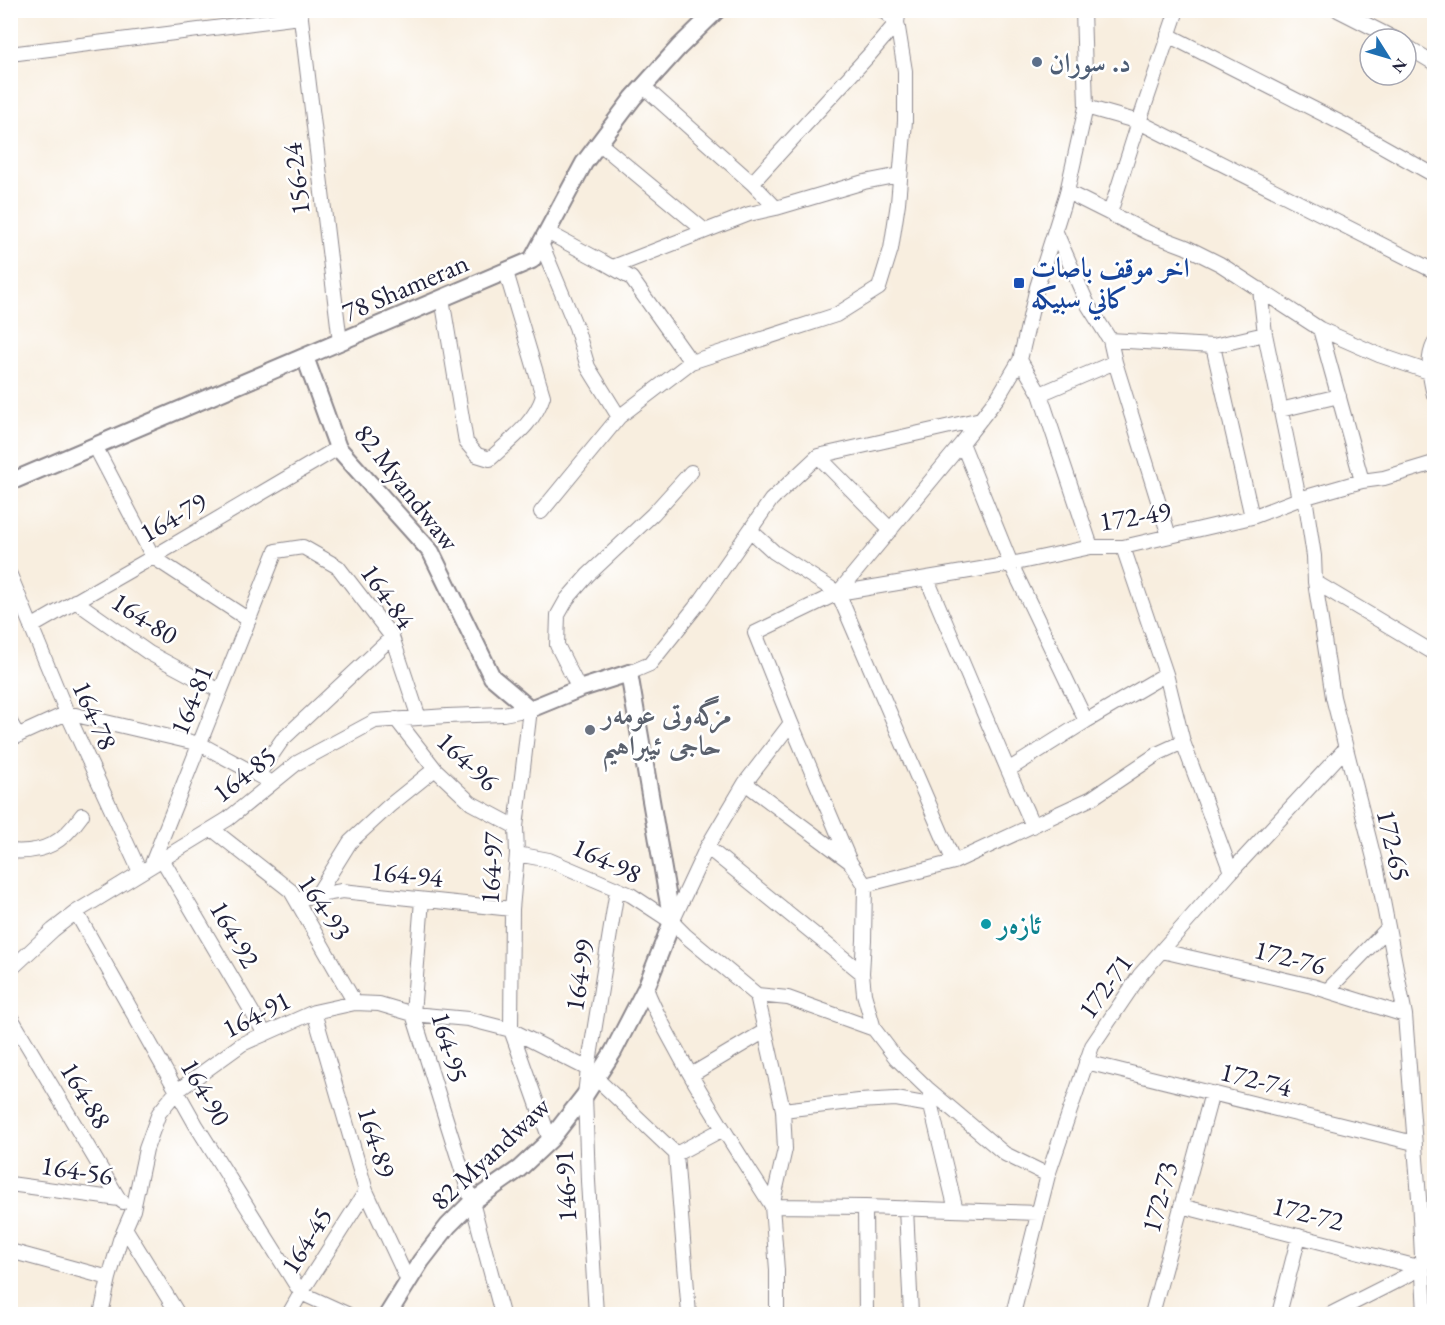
<svg xmlns="http://www.w3.org/2000/svg" width="1445" height="1325" viewBox="0 0 1445 1325" font-family="'EB Garamond',Amiri,serif">
  <style>
    .lines { fill: none; stroke-linecap: round; stroke-linejoin: round }
    .minor-casing { stroke: #8d888d; stroke-width: 16 }
    .tertiary-casing { stroke: #8d888d; stroke-width: 20 }
    .minor { stroke: #fff; stroke-width: 14 }
    .tertiary { stroke: #fff; stroke-width: 16 }
    .service-dot { fill: #5c6f8a; stroke: #fff; stroke-width: 2 }
    .transit-dot { fill: #1a4fb4; stroke: #fff; stroke-width: 2 }
    .worship-dot { fill: #6b7280; stroke: #fff; stroke-width: 2 }
    .culture-dot { fill: #0f9aa8; stroke: #fff; stroke-width: 2 }
    .labels { text-anchor: middle; dominant-baseline: central; stroke-width: 5; stroke-linejoin: round; paint-order: stroke }
    .service-label { font-size: 27px; font-weight: bold; fill: #4e5e75; stroke: #fff; text-anchor: start }
    .street-label { font-size: 27px; fill: #22223b; stroke: #fff }
    .transit-label { font-size: 27px; font-weight: bold; fill: #164399; stroke: #fff; text-anchor: start }
    .worship-label { font-size: 27px; font-weight: bold; fill: #5b616d; stroke: #fff; text-anchor: start }
    .culture-label { font-size: 27px; font-weight: bold; fill: #0d838f; stroke: #fff; text-anchor: start }
  </style>
  <rect width="100%" height="100%" fill="#fff"/>
  <filter id="ink" filterUnits="userSpaceOnUse"><feTurbulence type="fractalNoise" baseFrequency=".0167" numOctaves="2"/><feDisplacementMap in="SourceGraphic" scale="12" xChannelSelector="R" yChannelSelector="G"/><feConvolveMatrix kernelMatrix="1 2 1 2 8 2 1 2 1" color-interpolation-filters="sRGB"/></filter>
  <filter id="wash" filterUnits="userSpaceOnUse"><feTurbulence type="fractalNoise" baseFrequency=".008" numOctaves="4" result="noise"/><feDisplacementMap in="SourceGraphic" scale="24" xChannelSelector="R" yChannelSelector="G"/><feGaussianBlur stdDeviation="1.35" result="paint"/><feColorMatrix in="noise" values="0 0 0 0 0 0 0 0 0 0 0 0 0 0 0 0 0 1.4 0 .05"/><feComposite in="paint" operator="in"/></filter>
  <g filter="url(#wash)">
    <rect width="100%" height="100%" fill="#f8eedf"/>
  </g>
  <g filter="url(#ink)">
    <g class="lines">
      <g class="minor-casing">
        <path id="minor" d="M 300,10 L 340,342
          M 1338,10 L 1395,39
          M 1168,35 L 1345,125 L 1434,175
          M 1406,46 L 1434,63
          M 10,54 L 300,17
          M 644,87 L 752,183 L 776,208
          M 1086,107 L 1139,122 L 1434,271
          M 599,143 L 705,231
          M 752,183 L 870,54 L 897,22 L 882,10
          M 1067,192 L 1149,233 L 1186,247 L 1220,264 L 1320,329 L 1379,355 L 1429,372
          M 1110,213 L 1139,122 L 1177,10
          M 1055,230 L 1088,305 L 1110,340 L 1115,362 L 1169,536
          M 547,232 L 603,262 L 631,278 L 691,362 L 836,315 L 879,288 L 891,249 L 898,203 L 905,121 L 905,71 L 897,22 L 899,10
          M 541,243 L 576,327 L 588,367 L 619,417
          M 613,267 L 749,214 L 776,208 L 864,182 L 900,175
          M 1260,289 L 1265,334 L 1299,499
          M 442,298 L 466,442 L 477,455 L 490,459 C 509,441 535,423 543,396 L 506,272
          M 1320,329 L 1362,481
          M 1110,340 L 1213,346 L 1265,334
          M 1434,344 C 1426,360 1430,378 1434,395
          M 1213,346 L 1252,517
          M 1020,360 L 1040,394 L 1091,547
          M 1040,394 L 1115,362
          M 1280,410 L 1339,396
          M 962,443 L 1011,564 L 1086,721
          M 95,446 L 153,557 L 249,620
          M 818,456 L 891,530
          M 1305,497 L 1314,556 L 1315,582 L 1333,697 L 1377,870 L 1405,1015 L 1419,1198 L 1425,1314
          M 541,512 L 619,417 L 691,362
          M 750,530 L 774,552 L 838,593 L 954,862
          M 1123,547 L 1166,674 L 1183,742 L 1231,872
          M 10,575 L 67,713 L 140,872
          M 927,579 L 1008,770 L 1033,826
          M 1315,582 L 1434,653
          M 838,593 L 1011,564 L 1091,547 L 1123,547 L 1252,517 L 1299,499 L 1362,481 L 1384,478 L 1434,463
          M 75,601 L 149,653 L 220,691
          M 31,627 L 153,557 L 338,448
          M 629,673 L 650,664 L 702,599 L 771,500 L 818,456 L 981,419
          M 579,689 L 557,645 L 558,615 L 567,599 L 588,575 L 653,514 L 691,472
          M 396,719 L 435,769 L 471,803 L 516,827
          M 10,722 L 18,736
          M 10,739 L 67,713 L 200,744 L 272,783
          M 1008,770 L 1086,721 L 1166,674
          M 258,775 L 282,740 L 392,637
          M 745,783 L 849,861
          M 212,829 L 291,891 L 355,1003
          M 707,847 L 862,973
          M 10,851 C 45,854 63,842 82,815
          M 517,854 L 549,860 L 631,895 L 672,922 L 686,936 L 757,995 L 788,998 L 874,1029
          M 162,859 L 265,1034
          M 151,866 L 276,551 L 303,547 L 338,567 L 392,637 L 419,718
          M 865,885 L 954,862 L 1092,798 L 1159,753 L 1183,742
          M 317,895 L 350,842 L 389,806 L 435,769
          M 296,899 L 342,891 L 512,909
          M 422,900 L 413,1014 L 472,1202 L 502,1314
          M 76,912 L 196,1125 L 301,1293 L 347,1314
          M 672,922 L 707,847 L 745,783 L 791,723
          M 1162,951 L 1312,986 L 1405,1015
          M 10,970 L 53,930 L 76,912 L 228,819 L 297,763 L 375,721 L 447,716 L 503,714 L 530,709 L 516,827 L 517,854 L 512,909 L 511,1030 L 550,1140
          M 646,988 C 655,1013 669,1035 681,1058 C 709,1109 741,1157 772,1206
          M 1327,991 L 1388,928
          M 757,995 L 783,1110 L 785,1149 L 772,1206 L 777,1270 L 777,1314
          M 314,1012 L 366,1191 L 408,1281
          M 10,1016 L 119,1199
          M 1086,1062 L 1414,1143
          M 691,1075 L 765,1031
          M 597,1079 L 676,1154 L 689,1314
          M 929,1098 L 956,1210
          M 783,1110 L 859,1101 L 896,1099 L 930,1105
          M 676,1154 L 723,1129
          M 1048,1175 L 1005,1154 L 927,1088 L 896,1058 L 874,1029 L 864,994 L 862,973 L 864,940 L 865,885 L 850,862 L 791,723 L 755,633 L 838,593 L 962,443 L 998,397 L 1020,360 L 1037,287 L 1067,192 L 1086,107 L 1083,10
          M 10,1184 L 119,1199 L 123,1202
          M 772,1206 L 865,1207 L 1038,1213
          M 1181,1206 L 1422,1268
          M 865,1207 L 866,1314
          M 906,1208 L 911,1314
          M 125,1228 L 178,1314
          M 10,1251 L 109,1278
          M 101,1314 L 109,1278 L 120,1240 L 133,1210 L 146,1149 L 159,1113 L 177,1091 L 242,1044 L 314,1012 L 355,1003 L 379,1004 L 413,1014 L 468,1019 L 511,1030 L 588,1069
          M 289,1314 L 301,1293 L 366,1191
          M 596,1314 L 588,1181 L 585,1095 L 588,1069 L 617,890
          M 1013,1314 L 1048,1175 L 1092,1046 L 1140,975 L 1231,872 L 1346,748
          M 1152,1314 L 1212,1093
          M 1279,1314 L 1299,1236
          M 1331,1314 L 1422,1268"/>
      </g>
      <g class="tertiary-casing">
        <path id="tertiary" d="M 305,357 L 338,448 L 431,552 L 492,677 L 530,709 L 579,689 L 629,673 L 672,922 L 646,988 L 613,1052 L 585,1095 L 550,1140 L 519,1169 L 472,1202 L 448,1226 L 421,1261 L 388,1314
          M 10,482 L 532,260 L 584,163 L 633,98 L 679,47 L 717,10"/>
      </g>
      <use href="#minor" class="minor"/>
      <use href="#tertiary" class="tertiary"/>
    </g>
  </g>
  <circle class="service-dot" cx="1037" cy="62" r="6"/>
  <rect class="transit-dot" x="1013" y="277" width="12" height="12" rx="3"/>
  <circle class="worship-dot" cx="590" cy="730" r="6"/>
  <circle class="culture-dot" cx="986" cy="924" r="6"/>
  <g class="labels">
    <g class="service-label">
      <text x="1049" y="62">د. سوران</text>
    </g>
    <g class="street-label">
      <text transform="translate(296 179) rotate(-97)">156-24</text>
      <text transform="translate(405 287) rotate(-23)">78 Shameran</text>
      <text transform="translate(407 487) rotate(52)">82 Myandwaw</text>
      <text transform="translate(1135 516) rotate(-9)">172-49</text>
      <text transform="translate(173 517) rotate(-30)">164-79</text>
      <text transform="translate(388 596) rotate(55)">164-84</text>
      <text transform="translate(145 618) rotate(33)">164-80</text>
      <text transform="translate(191 700) rotate(-68)">164-81</text>
      <text transform="translate(95 715) rotate(66)">164-78</text>
      <text transform="translate(468 761) rotate(43)">164-96</text>
      <text transform="translate(244 774) rotate(-38)">164-85</text>
      <text transform="translate(1394 845) rotate(77)">172-65</text>
      <text transform="translate(607 860) rotate(25)">164-98</text>
      <text transform="translate(491 868) rotate(-87)">164-97</text>
      <text transform="translate(407 874) rotate(6)">164-94</text>
      <text transform="translate(325 907) rotate(56)">164-93</text>
      <text transform="translate(235 934) rotate(60)">164-92</text>
      <text transform="translate(1290 957) rotate(14)">172-76</text>
      <text transform="translate(579 975) rotate(-81)">164-99</text>
      <text transform="translate(1105 986) rotate(-54)">172-71</text>
      <text transform="translate(256 1014) rotate(-27)">164-91</text>
      <text transform="translate(450 1047) rotate(74)">164-95</text>
      <text transform="translate(1256 1079) rotate(14)">172-74</text>
      <text transform="translate(206 1092) rotate(60)">164-90</text>
      <text transform="translate(86 1095) rotate(59)">164-88</text>
      <text transform="translate(377 1142) rotate(73)">164-89</text>
      <text transform="translate(490 1153) rotate(-43)">82 Myandwaw</text>
      <text transform="translate(77 1170) rotate(9)">164-56</text>
      <text transform="translate(565 1186) rotate(-93)">146-91</text>
      <text transform="translate(1159 1197) rotate(-75)">172-73</text>
      <text transform="translate(1308 1213) rotate(14)">172-72</text>
      <text transform="translate(306 1240) rotate(-58)">164-45</text>
    </g>
    <g class="transit-label">
      <text x="1031" y="267">اخر موقف باصات<tspan x="1031" dy="31">كاني سبيكه</tspan></text>
    </g>
    <g class="worship-label">
      <text x="602" y="714">مزگەوتی عومەر<tspan x="602" dy="31">حاجی ئیبراهیم</tspan></text>
    </g>
    <g class="culture-label">
      <text x="998" y="924">ئازەر</text>
    </g>
  </g>
  <rect width="1445" height="1325" fill="none" stroke="#fff" stroke-width="36"/>
  <g transform="translate(1388 57) rotate(127)"><circle r="28" fill="#ffffff" stroke="#a7a7b1" stroke-width="1.5"/>
  <path d="M0-4.5L10 22L0 15L-10 22Z" fill="#1f6fb2"/>
  <text y="-9" font-size="16" font-weight="bold" text-anchor="middle" fill="#22223b">N</text>
  </g>
</svg>
